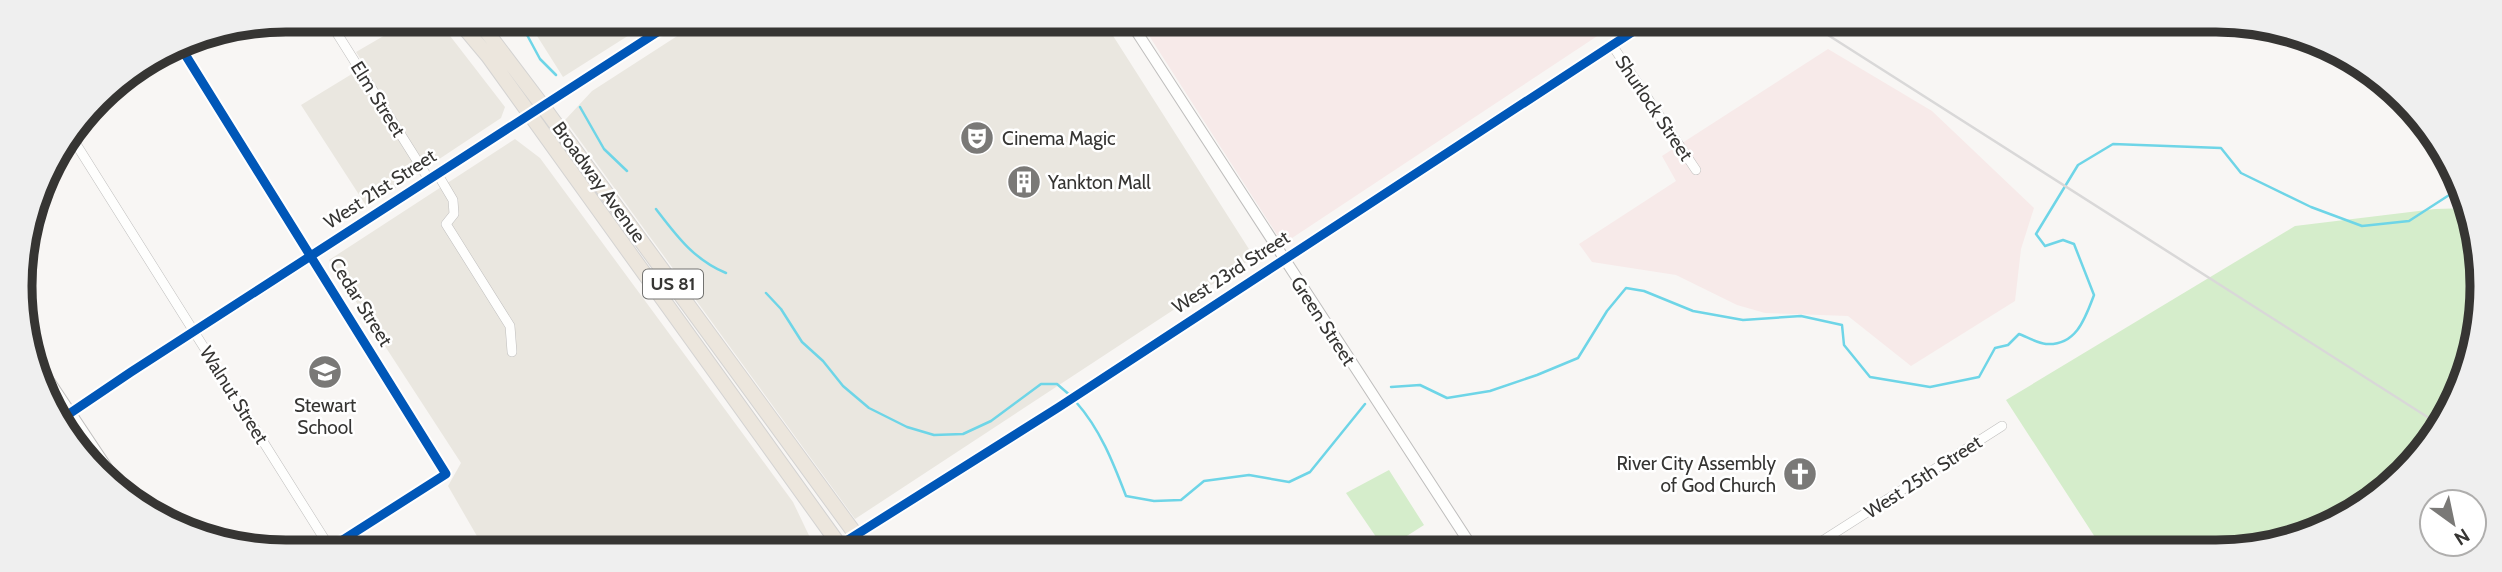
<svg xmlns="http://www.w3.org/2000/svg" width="2502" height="572" viewBox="0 0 2502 572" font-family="Cabin,sans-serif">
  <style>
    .built { fill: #eae7e0 }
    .industrial { fill: #f7eae9 }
    .green { fill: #d5edcb }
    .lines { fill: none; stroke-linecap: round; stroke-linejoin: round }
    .stream { stroke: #6ed5e7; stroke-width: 2.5 }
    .minor-casing { stroke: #bfbebd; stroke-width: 10 }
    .tertiary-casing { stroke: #bfbebd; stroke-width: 12 }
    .trunk-casing { stroke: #d4d3d2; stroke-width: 16 }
    .minor { stroke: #fefefd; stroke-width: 9 }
    .tertiary { stroke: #fefefd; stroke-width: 10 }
    .trunk { stroke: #ece6dd; stroke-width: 14 }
    .rail { stroke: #d9d8d8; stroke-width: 2.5 }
    .cycleway-casing { stroke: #fff; stroke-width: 13 }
    .cycleway { stroke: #0057b8; stroke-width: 9 }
    .labels { text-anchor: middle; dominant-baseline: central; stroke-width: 5; stroke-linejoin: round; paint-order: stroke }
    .shield { fill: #fff; stroke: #727270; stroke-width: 2 }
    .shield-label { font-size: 18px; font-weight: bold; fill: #363533 }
    .street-label { font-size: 19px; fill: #363533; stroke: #fff }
    .poi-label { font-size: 19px; fill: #363533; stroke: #fff; text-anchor: start }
    .rim { fill: none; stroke: #363533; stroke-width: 9 }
  </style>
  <rect width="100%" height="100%" fill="#f8f6f4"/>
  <path class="built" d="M 399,19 L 437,19 L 505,107 L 501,118 L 367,207 L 301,105 L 365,66 L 356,52 L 399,27 Z
    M 527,20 L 653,20 L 563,77 Z
    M 702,20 L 1103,20 L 1254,257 L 855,519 L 565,120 L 592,91 Z
    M 515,139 L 540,158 L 793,502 L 815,548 L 812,550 L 485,550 L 448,486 L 461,463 L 329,260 Z"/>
  <path class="industrial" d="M 1139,20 L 1620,21 L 1283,244 Z
    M 1828,49 L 1932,111 L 2034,208 L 2021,249 L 2015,301 L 1911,366 L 1848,316 L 1765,313 L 1737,305 L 1676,275 L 1592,262 L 1579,244 L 1676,181 L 1662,156 Z"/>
  <path class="green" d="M 2469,208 L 2474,217 L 2480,321 L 2455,404 L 2404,475 L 2334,525 L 2250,551 L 2104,551 L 2006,400 L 2295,226 L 2435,209 Z
    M 1389,470 L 1424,525 L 1385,550 L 1346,493 Z"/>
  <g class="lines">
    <path class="stream" d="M 519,20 L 540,59 L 556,75
      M 580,107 L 604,149 L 627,171
      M 656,209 C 676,235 694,260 726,273
      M 766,293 L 781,309 L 802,342 L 823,361 L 843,386 L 869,408 L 907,427 L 934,435 L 963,434 L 991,421 L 1041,384 L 1057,384 L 1072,397
      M 1391,387 L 1420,385 L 1447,398 L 1490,391 L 1537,375 L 1578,358 L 1607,311 L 1626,288 L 1644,291 L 1693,311 L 1743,320 L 1801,316 L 1842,325 L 1844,345 L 1870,377 L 1930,387 L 1979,377 L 1995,348 L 2008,345 L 2019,334 C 2027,337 2037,343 2046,344 C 2076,346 2085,319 2094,295 L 2074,244 L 2063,240 L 2045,246 L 2036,234 L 2078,165 L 2113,144 L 2221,148 L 2241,173 L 2311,207 L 2362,226 L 2409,221 L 2460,188
      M 1076,402 C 1100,429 1113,462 1126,496 L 1154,501 L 1181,500 L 1204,481 L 1249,475 L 1289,482 L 1310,472 L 1365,404"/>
    <g class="minor-casing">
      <path id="minor" d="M 328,19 L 428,178
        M 178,43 L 446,474 L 327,550
        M 1612,45 L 1696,170
        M 71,136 L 330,548
        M 437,173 L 453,200 L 454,214 L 446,224 L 510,326 L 512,352
        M 1808,550 L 2002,426"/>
    </g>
    <g class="tertiary-casing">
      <path id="tertiary" d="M 1129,20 L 1474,550
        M 28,349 L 122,490
        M 60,420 L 131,372 L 676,20
        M 832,550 L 1059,407 L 1649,21"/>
    </g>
    <g class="trunk-casing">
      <path id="trunk" d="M 457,19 L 488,56 L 843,550
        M 477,19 L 542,105 L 867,550"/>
    </g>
    <use href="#minor" class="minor"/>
    <use href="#tertiary" class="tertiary"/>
    <use href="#trunk" class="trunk"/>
    <path class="rail" d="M 1806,21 L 2440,425"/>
    <g class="cycleway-casing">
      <path id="cycleway" d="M 178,43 L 446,474 L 327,550
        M 60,420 L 131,372 L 676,20
        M 832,550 L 1059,407 L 1649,21"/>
    </g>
    <use href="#cycleway" class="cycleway"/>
  </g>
  <defs>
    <g id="theatre-disc" transform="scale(1.75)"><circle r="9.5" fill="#7a7977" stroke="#fff"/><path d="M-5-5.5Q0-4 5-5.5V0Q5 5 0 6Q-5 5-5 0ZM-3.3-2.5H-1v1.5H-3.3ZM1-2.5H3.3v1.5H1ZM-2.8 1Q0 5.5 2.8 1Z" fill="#fff"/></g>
    <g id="building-disc" transform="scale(1.75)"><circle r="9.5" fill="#7a7977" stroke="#fff"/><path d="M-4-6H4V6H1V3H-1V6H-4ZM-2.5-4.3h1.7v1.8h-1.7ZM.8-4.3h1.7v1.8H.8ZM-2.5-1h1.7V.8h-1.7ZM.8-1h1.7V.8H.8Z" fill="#fff"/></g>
    <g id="school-disc" transform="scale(1.75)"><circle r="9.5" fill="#7a7977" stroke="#fff"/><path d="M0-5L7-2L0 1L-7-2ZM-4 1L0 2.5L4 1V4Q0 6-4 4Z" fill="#fff"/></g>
    <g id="church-disc" transform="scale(1.75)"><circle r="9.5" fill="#7a7977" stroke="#fff"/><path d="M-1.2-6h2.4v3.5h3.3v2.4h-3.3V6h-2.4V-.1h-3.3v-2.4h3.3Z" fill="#fff"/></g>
  </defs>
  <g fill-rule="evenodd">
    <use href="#theatre-disc" x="977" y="138"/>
    <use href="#building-disc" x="1024" y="182"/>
    <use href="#school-disc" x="325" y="372"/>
    <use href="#church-disc" x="1800" y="474"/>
  </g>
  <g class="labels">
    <rect class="shield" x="643" y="269.5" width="60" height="29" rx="5"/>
    <g class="shield-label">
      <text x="673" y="284">US 81</text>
    </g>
    <g class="street-label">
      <text transform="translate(378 99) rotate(58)">Elm Street</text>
      <text transform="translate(1654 108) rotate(56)">Shurlock Street</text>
      <text transform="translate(599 182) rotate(54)">Broadway Avenue</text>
      <text transform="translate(380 189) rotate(-33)">West 21st Street</text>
      <text transform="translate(1231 272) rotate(-33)">West 23rd Street</text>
      <text transform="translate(361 302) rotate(58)">Cedar Street</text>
      <text transform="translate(1323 321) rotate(57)">Green Street</text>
      <text transform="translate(234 395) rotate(58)">Walnut Street</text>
      <text transform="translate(1923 477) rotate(-33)">West 25th Street</text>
    </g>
    <g class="poi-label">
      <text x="1002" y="138">Cinema Magic</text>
      <text x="1048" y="182">Yankton Mall</text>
      <text x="325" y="405" text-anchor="middle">Stewart<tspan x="325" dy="22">School</tspan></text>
      <text x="1776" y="463" text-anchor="end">River City Assembly<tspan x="1776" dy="22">of God Church</tspan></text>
    </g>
  </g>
  <path d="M0 0H2502V572H0ZM286 32H2216A254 254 0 0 1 2470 286V286A254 254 0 0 1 2216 540H286A254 254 0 0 1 32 286V286A254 254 0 0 1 286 32Z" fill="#efefef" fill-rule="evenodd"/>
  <path class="rim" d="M286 32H2216A254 254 0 0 1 2470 286V286A254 254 0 0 1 2216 540H286A254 254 0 0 1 32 286V286A254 254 0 0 1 286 32Z"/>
  <g transform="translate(2453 523) rotate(147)"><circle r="33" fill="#ffffff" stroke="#afaead" stroke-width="2"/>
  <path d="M0-5L12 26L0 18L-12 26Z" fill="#7a7977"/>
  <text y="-10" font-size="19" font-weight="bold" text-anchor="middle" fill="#363533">N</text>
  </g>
</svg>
